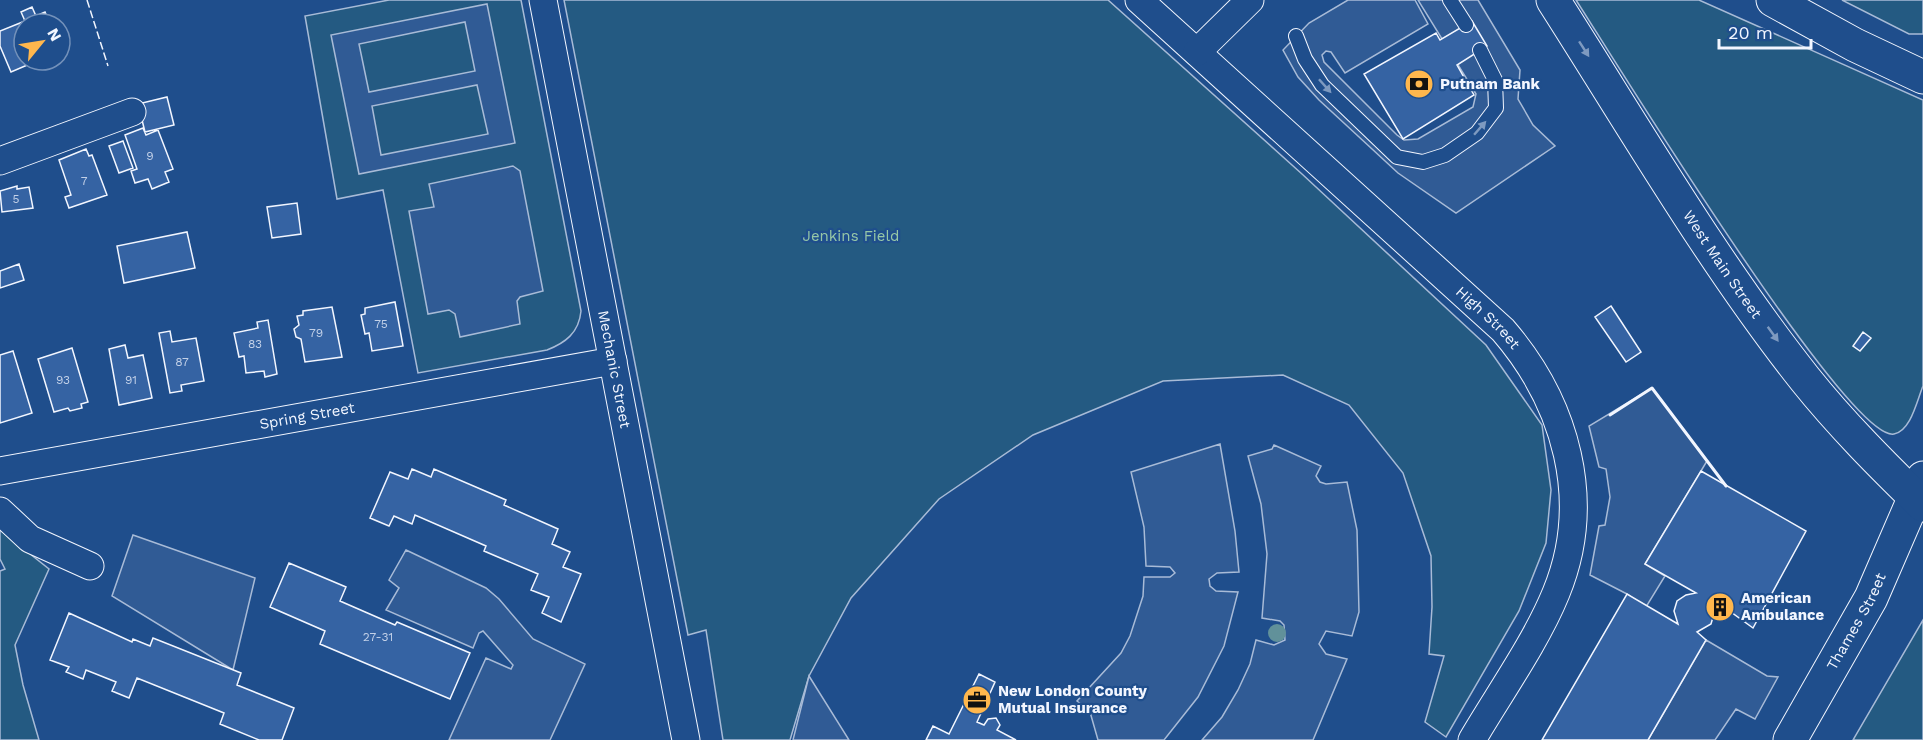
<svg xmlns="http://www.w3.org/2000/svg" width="1923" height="740" viewBox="0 0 1923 740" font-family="'Work Sans',sans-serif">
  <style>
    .green { fill: #245a82; stroke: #a8bbd7; stroke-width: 1.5 }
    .parking { fill: #305b95; stroke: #a8bbd7; stroke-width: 1.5; fill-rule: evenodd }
    .building { fill: #3563a3; stroke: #f2f6ff; stroke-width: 1.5 }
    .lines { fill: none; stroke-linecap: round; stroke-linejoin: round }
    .service-casing { stroke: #f2f6ff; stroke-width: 16 }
    .minor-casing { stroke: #f2f6ff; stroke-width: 29 }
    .secondary-casing { stroke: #f2f6ff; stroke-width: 35 }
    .primary-casing { stroke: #f2f6ff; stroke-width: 35 }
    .service { stroke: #1f4e8c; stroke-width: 14 }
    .minor { stroke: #1f4e8c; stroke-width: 27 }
    .secondary { stroke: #1f4e8c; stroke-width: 33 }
    .primary { stroke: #1f4e8c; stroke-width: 33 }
    .fence { stroke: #f2f6ff; stroke-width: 1.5; stroke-dasharray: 8 3; stroke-linecap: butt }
    .wall { stroke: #f2f6ff; stroke-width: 3 }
    .tree { fill: #61919a }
    .oneway { fill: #7e9ac0 }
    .labels { text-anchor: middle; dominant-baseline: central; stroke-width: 4.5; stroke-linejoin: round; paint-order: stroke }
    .number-label { font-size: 12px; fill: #c3d1e8 }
    .poi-label { font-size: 15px; font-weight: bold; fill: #f2f6ff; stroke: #1f4e8c; text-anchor: start }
    .park-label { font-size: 15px; fill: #97c8a6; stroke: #1f4e8c }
    .street-label { font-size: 15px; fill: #f2f6ff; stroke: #1f4e8c }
  </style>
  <rect width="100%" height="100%" fill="#1f4e8c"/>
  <path class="green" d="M 389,0 L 521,0 L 581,311 C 579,333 565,343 547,350 L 418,373 L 383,190 L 337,199 L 305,16 Z
    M 564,0 L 1108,0 L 1302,174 L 1486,345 L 1542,425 L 1551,490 L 1546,543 L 1519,611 L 1446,737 L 1425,722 L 1444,656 L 1429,654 L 1432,607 L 1431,556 L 1403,473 L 1349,405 L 1283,375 L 1163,381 L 1033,435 L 939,499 L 851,598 L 809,676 L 790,740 L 723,740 L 706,630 L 688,635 Z
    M 1576,0 L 1699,0 L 1923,100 L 1923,386 C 1917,400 1911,431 1894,434 C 1849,443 1611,54 1576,0 Z
    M 1842,0 L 1923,0 L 1923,34 L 1909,34 Z
    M 0,530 L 49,569 L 15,645 L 23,685 L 39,740 L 0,740 L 0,571 L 5,569 L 0,559 Z
    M 1923,620 L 1923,740 L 1853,740 Z"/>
  <path class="parking" d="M 1348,0 L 1415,0 L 1428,24 L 1345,73 L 1331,52 L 1326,51 L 1322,55 L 1324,62 L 1397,135 L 1404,140 L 1418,139 L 1473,107 L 1476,94 L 1418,0 L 1478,0 L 1520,70 L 1518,99 L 1533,125 L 1555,146 L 1456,213 L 1398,173 L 1319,100 L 1298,77 L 1283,50 L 1309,23 Z
    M 487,4 L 515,143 L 359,174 L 331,35 ZM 465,22 L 475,71 L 369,92 L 359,44 ZM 477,85 L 488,134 L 381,155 L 372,106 Z
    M 513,166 L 520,171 L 543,291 L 520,297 L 517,301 L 520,324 L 460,337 L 455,314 L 449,310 L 428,314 L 409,211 L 434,207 L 429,184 Z
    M 1652,388 L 1707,461 L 1645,564 L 1665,576 L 1646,607 L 1627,594 L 1590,575 L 1599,526 L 1605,525 L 1610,497 L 1606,469 L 1599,467 L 1589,426 Z
    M 1220,444 L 1235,531 L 1239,572 L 1217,573 L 1209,579 L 1210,586 L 1216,591 L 1238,592 L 1224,646 L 1198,697 L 1164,740 L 1098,740 L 1090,712 L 1077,701 L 1121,653 L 1130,636 L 1143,596 L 1144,577 L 1170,577 L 1175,573 L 1170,567 L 1146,566 L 1144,527 L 1131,472 Z
    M 1274,445 L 1321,466 L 1316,476 L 1320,482 L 1326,484 L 1347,482 L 1357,530 L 1359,612 L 1352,636 L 1326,631 L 1319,644 L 1326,654 L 1347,659 L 1313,740 L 1202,740 L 1222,717 L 1238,690 L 1250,664 L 1256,640 L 1274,645 L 1285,640 L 1284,625 L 1280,621 L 1262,618 L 1267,554 L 1261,504 L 1248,456 L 1272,449 Z
    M 133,535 L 255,578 L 233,670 L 112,596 Z
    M 406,550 L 486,588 L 499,599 L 533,639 L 585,664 L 550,740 L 449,740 L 486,658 L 511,669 L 513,665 L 483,631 L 479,633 L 473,648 L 386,610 L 399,588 L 389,580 Z
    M 1706,640 L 1767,676 L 1778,677 L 1755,719 L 1736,709 L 1715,740 L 1648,740 Z
    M 809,676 L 849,740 L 793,740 Z"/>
  <path class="building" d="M 32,7 L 36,16 L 45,12 L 50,24 L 24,24 L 24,60 L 39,60 L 11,72 L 0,46 L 0,31 L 25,21 L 21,12 Z
    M 1472,21 L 1487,46 L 1457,65 L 1474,95 L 1403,139 L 1364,74 L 1436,33 L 1440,40 Z
    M 167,97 L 174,125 L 145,132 L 138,104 Z
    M 143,128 L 146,135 L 158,130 L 173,169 L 165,172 L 169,182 L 152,189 L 148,179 L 135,183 L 131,171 L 137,169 L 125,135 Z
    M 123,141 L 133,168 L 119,173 L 109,146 Z
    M 86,149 L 89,156 L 92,155 L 107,195 L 69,208 L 65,197 L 71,195 L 59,160 Z
    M 17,186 L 17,189 L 29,187 L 33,208 L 2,212 L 0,191 Z
    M 297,203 L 301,234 L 272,238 L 267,207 Z
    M 187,232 L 195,268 L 124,283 L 117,246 Z
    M 19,264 L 24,280 L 0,288 L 0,271 Z
    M 395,302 L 403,346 L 372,351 L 369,333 L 365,334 L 361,315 L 365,314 L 365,308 Z
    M 1611,306 L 1641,352 L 1626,362 L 1595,317 Z
    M 332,307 L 342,357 L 305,362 L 301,339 L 296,337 L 294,329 L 299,325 L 297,316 L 303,315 L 303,311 Z
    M 268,320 L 277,374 L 265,377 L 264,371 L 246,373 L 244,356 L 239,357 L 234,333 L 258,328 L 257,322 Z
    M 170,331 L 172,342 L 196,338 L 204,381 L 181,385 L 182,391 L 170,393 L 159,333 Z
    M 1863,332 L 1871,338 L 1860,351 L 1853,346 Z
    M 125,345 L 128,358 L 143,355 L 152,398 L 119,405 L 109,349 Z
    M 72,348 L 88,402 L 81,404 L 82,408 L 70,411 L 68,408 L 54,412 L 38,359 Z
    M 13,351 L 32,413 L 0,423 L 0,355 Z
    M 412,469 L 431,477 L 434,469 L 506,500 L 504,505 L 558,529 L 552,544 L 570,552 L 563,567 L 581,574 L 561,622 L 542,613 L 549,597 L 531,590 L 538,574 L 484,551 L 486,546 L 415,515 L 412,524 L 394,516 L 389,526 L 370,518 L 390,472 L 408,479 Z
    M 1701,471 L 1806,531 L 1753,628 L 1728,610 L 1720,615 L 1715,610 L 1711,624 L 1697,632 L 1706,640 L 1648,740 L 1542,740 L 1627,594 L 1678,624 L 1674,611 L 1677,601 L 1686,595 L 1696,593 L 1645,564 Z
    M 289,563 L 346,587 L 340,601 L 395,625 L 397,622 L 470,653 L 450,699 L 320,644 L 325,631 L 270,607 Z
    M 69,613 L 132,642 L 133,639 L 150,646 L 153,638 L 241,673 L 237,685 L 294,708 L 282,740 L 259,740 L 220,724 L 224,713 L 137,678 L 129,698 L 112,691 L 116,682 L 86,670 L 83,679 L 66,672 L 69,667 L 50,660 Z
    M 979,674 L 995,682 L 977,722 L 984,725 L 988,719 L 996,718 L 1000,725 L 997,730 L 1016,740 L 926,740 L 933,726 L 949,734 Z"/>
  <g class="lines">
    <g class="service-casing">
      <path id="service" d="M 1450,0 L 1466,25
        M 1296,36 L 1305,59 L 1322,85 L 1397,157 L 1423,162 L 1445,155 L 1477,133 L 1496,108 L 1495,80 L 1480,50"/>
    </g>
    <g class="minor-casing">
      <g id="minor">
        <path id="s1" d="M 543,0 L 686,740"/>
        <path id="s2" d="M 1139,0 L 1503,330 C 1566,403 1594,501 1556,593 C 1536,642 1499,694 1472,740"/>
        <path d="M 1197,52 L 1250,0"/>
        <path d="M 0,161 L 132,112"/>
        <path id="s3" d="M 0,471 L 613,361"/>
        <path d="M 0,511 L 30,539 L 90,566"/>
      </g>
    </g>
    <g class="secondary-casing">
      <g id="secondary">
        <path id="s4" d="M 1790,740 L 1871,598 L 1923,478"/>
      </g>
    </g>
    <g class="primary-casing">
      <g id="primary">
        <path id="s5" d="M 1553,0 C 1633,125 1713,263 1805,379 C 1841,424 1882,465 1923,505"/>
        <path d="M 1773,0 L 1855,45 L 1923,77"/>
      </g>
    </g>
    <use href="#service" class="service"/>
    <use href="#minor" class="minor"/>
    <use href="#secondary" class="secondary"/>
    <use href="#primary" class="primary"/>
    <path class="fence" d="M 87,0 L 108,66"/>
    <path class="wall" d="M 1610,415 L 1652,388 L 1726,486"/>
  </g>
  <circle class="tree" cx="1277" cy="633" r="9"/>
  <defs><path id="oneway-solid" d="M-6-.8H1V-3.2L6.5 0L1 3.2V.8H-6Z" transform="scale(1.5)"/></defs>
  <g class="oneway">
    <use href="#oneway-solid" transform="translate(1584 49) rotate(57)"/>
    <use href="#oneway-solid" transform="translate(1325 86) rotate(48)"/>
    <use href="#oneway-solid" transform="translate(1480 128) rotate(-49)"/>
    <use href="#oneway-solid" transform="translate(1773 334) rotate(54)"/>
  </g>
  <defs>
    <g id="bank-disc" transform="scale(1.5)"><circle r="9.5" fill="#ffb74d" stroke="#1f4e8c"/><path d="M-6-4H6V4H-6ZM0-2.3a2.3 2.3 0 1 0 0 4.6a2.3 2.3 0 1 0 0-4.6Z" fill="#111"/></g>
    <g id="building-disc" transform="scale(1.5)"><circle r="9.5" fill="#ffb74d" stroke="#1f4e8c"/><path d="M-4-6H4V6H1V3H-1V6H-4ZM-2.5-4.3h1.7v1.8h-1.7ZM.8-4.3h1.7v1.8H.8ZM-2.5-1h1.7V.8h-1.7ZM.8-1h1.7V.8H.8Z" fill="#111"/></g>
    <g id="office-disc" transform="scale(1.5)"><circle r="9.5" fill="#ffb74d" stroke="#1f4e8c"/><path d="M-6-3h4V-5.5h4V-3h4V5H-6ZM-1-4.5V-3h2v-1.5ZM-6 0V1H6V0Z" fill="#111"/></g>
  </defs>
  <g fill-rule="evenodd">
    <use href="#bank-disc" x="1419" y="84"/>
    <use href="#building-disc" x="1720" y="607"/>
    <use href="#office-disc" x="977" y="700"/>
  </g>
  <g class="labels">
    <g class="number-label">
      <text x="150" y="156">9</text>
      <text x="84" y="181">7</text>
      <text x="16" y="199">5</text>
      <text x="381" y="324">75</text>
      <text x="316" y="333">79</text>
      <text x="255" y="344">83</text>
      <text x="182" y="362">87</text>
      <text x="63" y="380">93</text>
      <text x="131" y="380">91</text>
      <text x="378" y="637">27-31</text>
    </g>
    <g class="poi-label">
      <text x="1440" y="84">Putnam Bank</text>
      <text x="1741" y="598">American<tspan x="1741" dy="17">Ambulance</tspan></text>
      <text x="998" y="691">New London County<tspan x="998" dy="17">Mutual Insurance</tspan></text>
    </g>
    <g class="park-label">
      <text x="851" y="236">Jenkins Field</text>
    </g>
    <g class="street-label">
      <text stroke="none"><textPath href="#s5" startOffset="314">West Main Street</textPath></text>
      <text stroke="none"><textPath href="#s2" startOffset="472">High Street</textPath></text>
      <text stroke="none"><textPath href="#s1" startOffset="376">Mechanic Street</textPath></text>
      <text stroke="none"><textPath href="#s3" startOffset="312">Spring Street</textPath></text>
      <text stroke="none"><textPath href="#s4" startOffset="136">Thames Street</textPath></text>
    </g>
  </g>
  <g transform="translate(42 42) rotate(60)"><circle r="28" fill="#1f4e8c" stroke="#7391ba" stroke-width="1.5"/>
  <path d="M0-4.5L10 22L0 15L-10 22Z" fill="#ffb74d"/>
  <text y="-9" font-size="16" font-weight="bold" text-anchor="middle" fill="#f2f6ff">N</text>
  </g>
  <path d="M1719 39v9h92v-9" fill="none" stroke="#f2f6ff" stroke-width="3"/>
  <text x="1728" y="39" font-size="18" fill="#f2f6ff" stroke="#1f4e8c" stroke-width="4.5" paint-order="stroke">20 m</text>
</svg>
